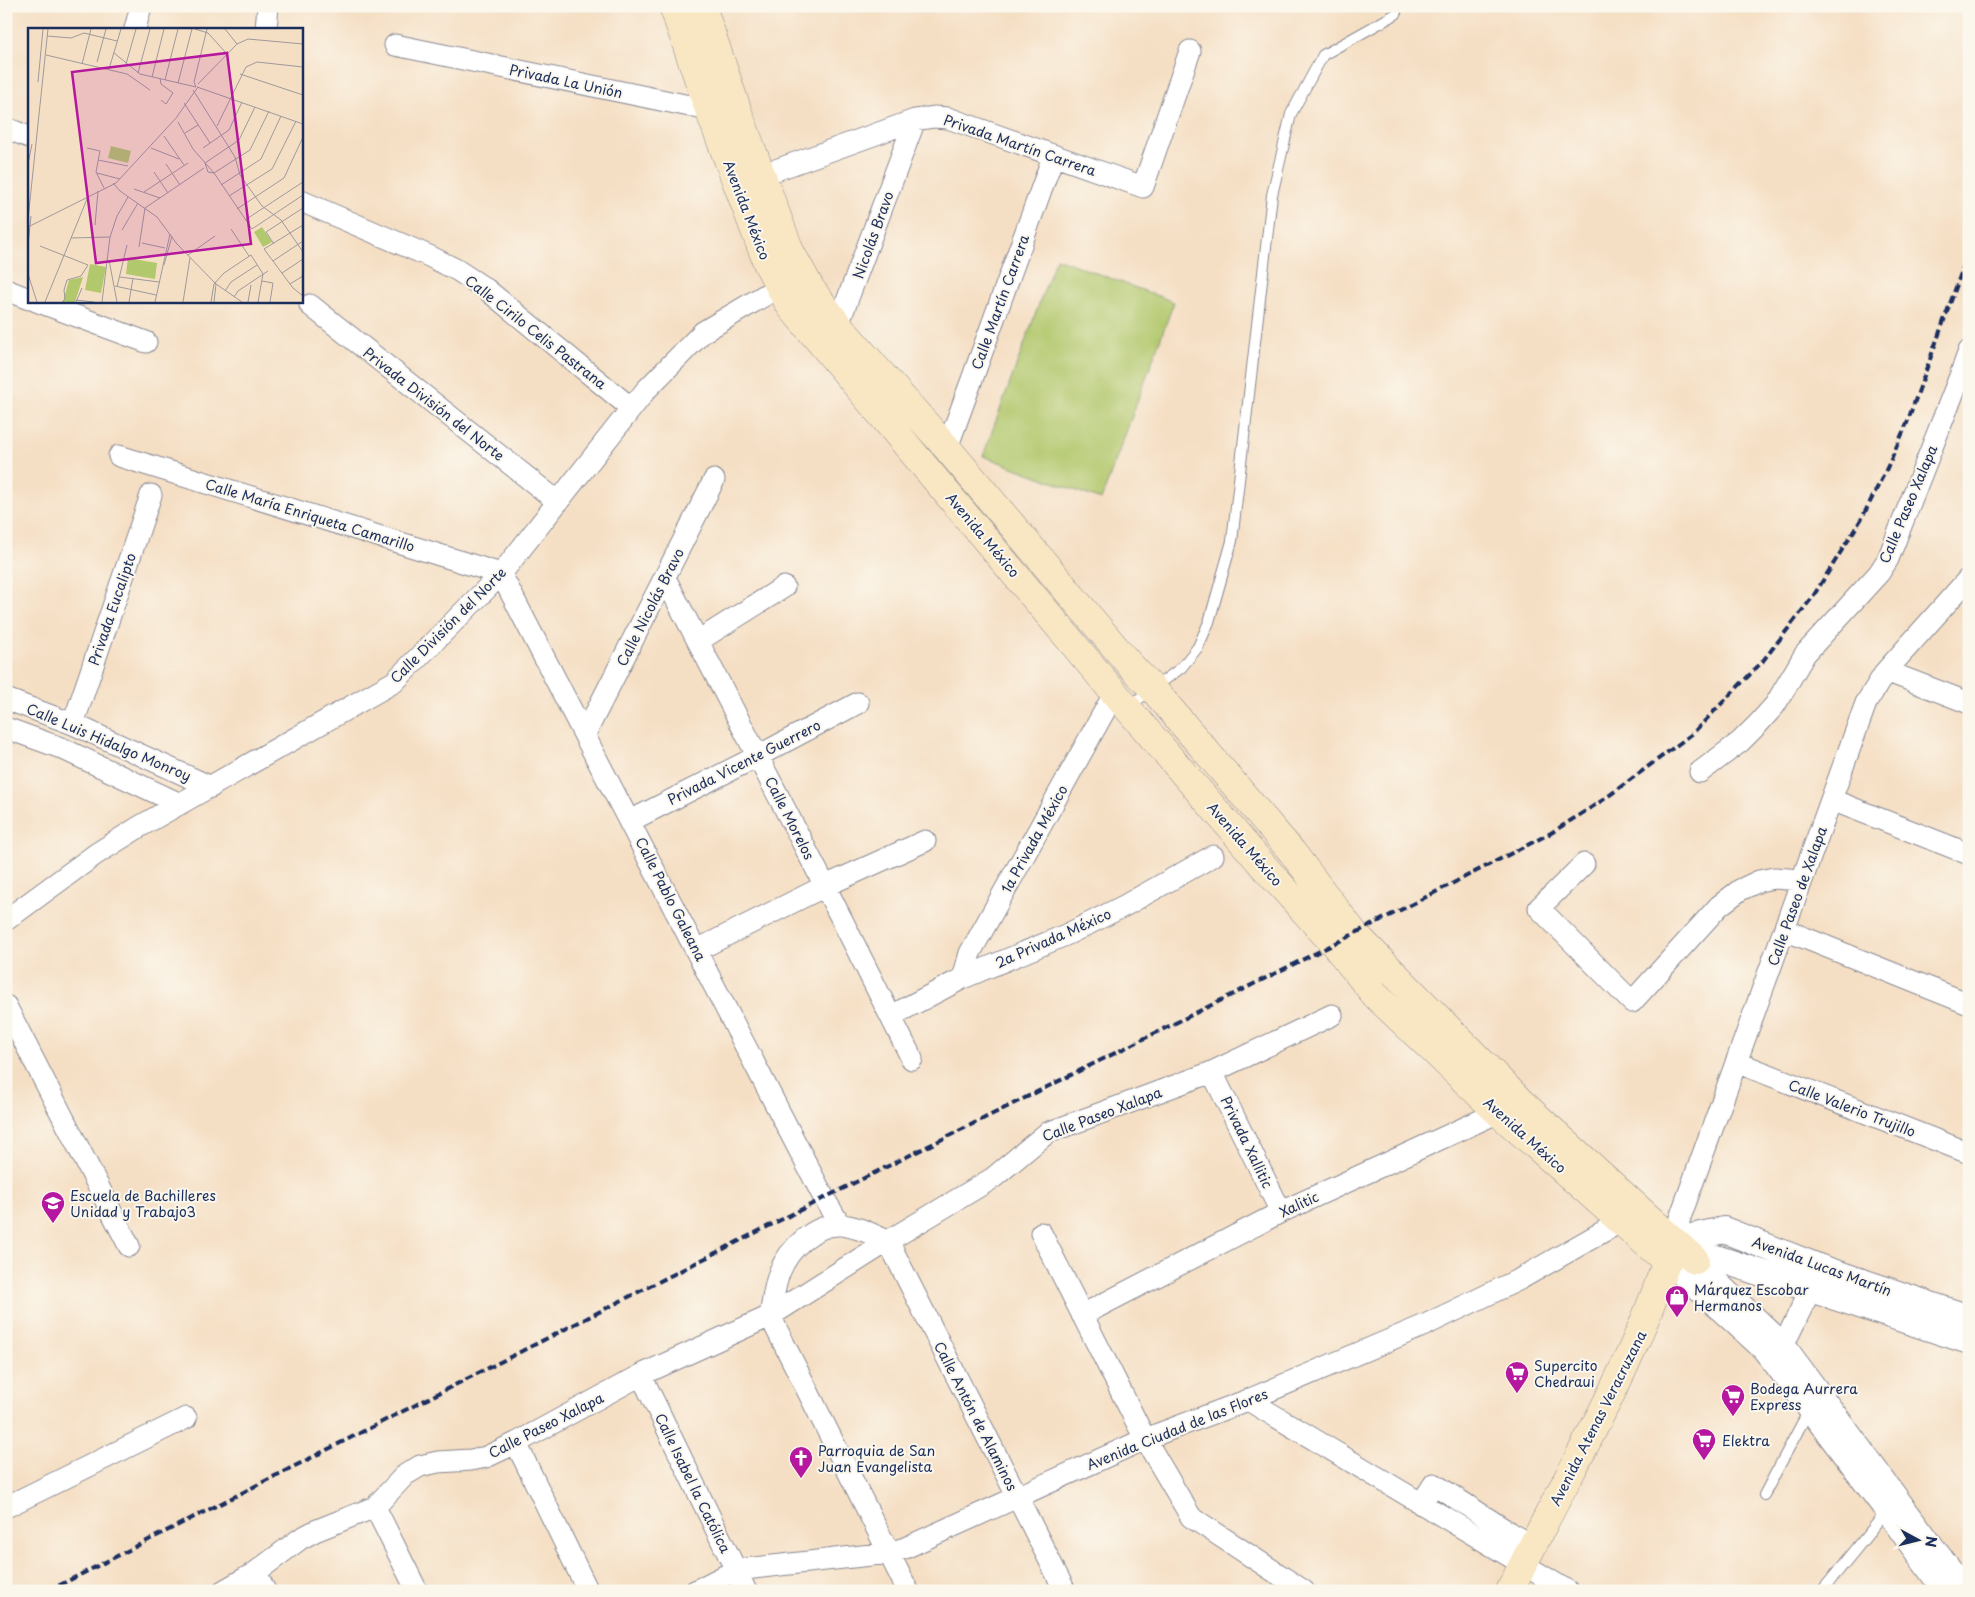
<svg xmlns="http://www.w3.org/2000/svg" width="1975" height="1597" viewBox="0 0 1975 1597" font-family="'Playpen Sans',sans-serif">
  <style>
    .green { fill: #b2c86d; stroke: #667c66 }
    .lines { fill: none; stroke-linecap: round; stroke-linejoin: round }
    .service-casing { stroke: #888791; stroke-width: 12 }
    .minor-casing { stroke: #888791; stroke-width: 23 }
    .tertiary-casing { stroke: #888791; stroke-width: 28 }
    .secondary-casing { stroke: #888791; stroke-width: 29 }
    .service { stroke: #fff; stroke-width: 10 }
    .minor { stroke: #fff; stroke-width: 21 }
    .tertiary { stroke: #fff; stroke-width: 26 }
    .secondary { stroke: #f9e7c3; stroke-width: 28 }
    .rail { stroke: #1b2f5e; stroke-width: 4; stroke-dasharray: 8 4; stroke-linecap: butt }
    .labels { text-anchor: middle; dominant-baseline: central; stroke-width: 4; stroke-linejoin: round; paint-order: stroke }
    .street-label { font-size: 14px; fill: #1b2f5e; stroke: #fbf7ec }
    .poi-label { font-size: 14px; fill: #1b2f5e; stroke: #fbf7ec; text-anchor: start }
    .inset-road { fill: none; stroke: #9e999b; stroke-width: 1 }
    .view { fill: #b5179e; fill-opacity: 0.15; stroke: #b5179e; stroke-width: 2.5 }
    .inset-edge { fill: none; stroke: #1b2f5e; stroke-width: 2.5 }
  </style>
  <rect width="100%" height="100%" fill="#fbf7ec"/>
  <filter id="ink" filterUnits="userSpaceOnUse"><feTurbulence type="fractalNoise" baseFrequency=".02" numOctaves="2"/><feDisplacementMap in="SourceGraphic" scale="10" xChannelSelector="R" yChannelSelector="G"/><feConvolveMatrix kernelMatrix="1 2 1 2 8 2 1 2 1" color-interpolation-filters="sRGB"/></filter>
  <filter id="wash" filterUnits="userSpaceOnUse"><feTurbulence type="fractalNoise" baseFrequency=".0096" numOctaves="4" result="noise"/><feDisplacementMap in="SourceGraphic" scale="20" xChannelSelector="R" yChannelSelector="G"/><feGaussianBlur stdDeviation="1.12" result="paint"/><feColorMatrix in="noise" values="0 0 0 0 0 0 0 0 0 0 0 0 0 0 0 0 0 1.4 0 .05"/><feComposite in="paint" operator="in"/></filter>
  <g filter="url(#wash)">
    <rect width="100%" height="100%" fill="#f5dfc4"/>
    <path class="green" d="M 1056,258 L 1174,302 L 1101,500 L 983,456 Z"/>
  </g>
  <g filter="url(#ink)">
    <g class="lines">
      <g class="service-casing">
        <path id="service" d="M 1128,707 L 1181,668 L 1198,647 L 1209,622 L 1232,541 L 1272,195 L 1291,114 L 1323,55 L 1396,14
          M 1764,1495 L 1809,1410
          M 1822,1591 L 1887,1511"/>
      </g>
      <g class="minor-casing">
        <path id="minor" d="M 135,29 L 141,6
          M 266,29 L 268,6
          M 395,45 L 709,110 L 720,111
          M 6,128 L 29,137
          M 762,175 L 915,120 L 934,117 L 948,118 L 1143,187 L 1190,51
          M 301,201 L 429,256 L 457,270 L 486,289 L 631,408
          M 6,290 L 29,299
          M 36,301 L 146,342
          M 310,305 L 558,502
          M 833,338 L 915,120
          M 947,448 L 1053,157
          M 119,456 L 501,574 L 824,1198 L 840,1225
          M 665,578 L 825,886 L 912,1059
          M 698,641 L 784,587
          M 1886,671 L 1969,703
          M 6,699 L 73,724 L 211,787
          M 73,724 L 151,495
          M 6,728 L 61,748 L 180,804
          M 585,734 L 714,480
          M 1700,772 L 1740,742 L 1758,724 L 1775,705 L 1805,654 L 1879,573 L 1888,559 L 1960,376 L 1969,351
          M 1832,800 L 1969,854
          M 630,821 L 758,756 L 858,703
          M 1584,864 L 1539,908 L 1632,1002 L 1719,906 L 1740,890 L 1759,881 L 1774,878 L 1802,880
          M 6,920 L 96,854 L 139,827 L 394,682 L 501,574 L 646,390 L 703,332 L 792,279
          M 1785,930 L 1969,1004
          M 697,950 L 825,886 L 925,841
          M 963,978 L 970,953 L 1109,703
          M 6,1006 L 129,1246
          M 891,1016 L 963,978 L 1068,934 L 1124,906 L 1213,856
          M 1736,1062 L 1969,1153
          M 1212,1072 L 1281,1212
          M 1041,1233 L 1145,1439 L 1191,1517 L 1304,1591
          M 1673,1241 L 1681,1215 L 1866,703 L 1886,671 L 1969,578
          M 1695,1260 L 1784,1344 L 1967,1591
          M 1667,1262 L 1762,1349 L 1774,1364 L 1886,1512 L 1943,1591
          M 1082,1315 L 1281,1212 L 1512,1106
          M 1784,1344 L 1818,1274
          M 641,1375 L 746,1591
          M 1248,1400 L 1568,1591
          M 516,1443 L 588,1591
          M 1421,1504 L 1434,1484 L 1513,1535 L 1533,1546
          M 6,1507 L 186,1418
          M 375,1507 L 417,1591
          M 256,1572 L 265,1591
          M 223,1591 L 256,1572 L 300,1539 L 315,1531 L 375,1507 L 405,1475 L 420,1466 L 438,1462 L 471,1460 L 486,1457 L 516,1443 L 641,1375 L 770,1316 L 888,1241 L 993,1178 L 1047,1133 L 1212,1072 L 1332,1015
          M 695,1591 L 736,1570 L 889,1553 L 905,1548 L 1145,1439 L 1248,1400 L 1425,1325 L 1520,1279 L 1634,1214
          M 908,1591 L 770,1316 C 773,1301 774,1285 780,1271 C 789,1249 815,1223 841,1225 C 857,1226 873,1235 888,1241 L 1065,1591"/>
      </g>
      <g class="tertiary-casing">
        <path id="tertiary" d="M 1673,1241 L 1724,1230 L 1821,1268 L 1969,1318
          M 1672,1262 L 1716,1258 L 1969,1341"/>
      </g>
      <g class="secondary-casing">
        <path id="secondary" d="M 673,6 L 709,110 L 768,265 L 790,306 L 1111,689 L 1267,870 L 1334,944 L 1375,995 L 1499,1113 L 1667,1262
          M 702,6 L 738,112 L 790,251 L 811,289 L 839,326 L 947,448 L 1130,665 L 1153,689 L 1292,852 L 1354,933 L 1521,1102 L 1695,1260
          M 1510,1591 C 1565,1476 1635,1367 1672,1244"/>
      </g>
      <use href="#service" class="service"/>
      <use href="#minor" class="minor"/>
      <use href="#tertiary" class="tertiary"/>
      <use href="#secondary" class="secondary"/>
      <path class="rail" d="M 48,1591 L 824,1198 L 1334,944 L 1551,833 L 1603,800 L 1692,734 L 1762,662 L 1812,598 L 1862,518 L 1887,468 L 1907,423 L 1969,251"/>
    </g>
  </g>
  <defs>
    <g id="school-pin" transform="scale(1.25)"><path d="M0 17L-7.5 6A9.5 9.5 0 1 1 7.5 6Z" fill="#b5179e" stroke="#fbf7ec"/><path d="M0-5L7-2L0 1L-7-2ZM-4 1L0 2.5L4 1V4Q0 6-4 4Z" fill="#fff"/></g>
    <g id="shop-pin" transform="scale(1.25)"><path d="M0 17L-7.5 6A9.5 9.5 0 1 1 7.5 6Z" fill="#b5179e" stroke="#fbf7ec"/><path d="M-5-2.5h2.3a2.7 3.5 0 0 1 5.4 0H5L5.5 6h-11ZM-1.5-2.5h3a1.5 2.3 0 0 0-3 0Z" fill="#fff"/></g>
    <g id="supermarket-pin" transform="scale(1.25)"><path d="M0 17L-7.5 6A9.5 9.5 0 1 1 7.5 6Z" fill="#b5179e" stroke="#fbf7ec"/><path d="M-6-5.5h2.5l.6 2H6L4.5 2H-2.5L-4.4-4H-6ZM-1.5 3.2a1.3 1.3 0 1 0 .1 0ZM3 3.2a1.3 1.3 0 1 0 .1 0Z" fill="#fff"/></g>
    <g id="church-pin" transform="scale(1.25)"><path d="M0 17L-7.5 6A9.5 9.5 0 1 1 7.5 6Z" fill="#b5179e" stroke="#fbf7ec"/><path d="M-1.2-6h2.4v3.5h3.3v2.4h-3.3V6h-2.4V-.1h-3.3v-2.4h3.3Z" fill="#fff"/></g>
  </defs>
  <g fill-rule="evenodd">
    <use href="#school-pin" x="53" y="1203"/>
    <use href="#shop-pin" x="1677" y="1297"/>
    <use href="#supermarket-pin" x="1517" y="1373"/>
    <use href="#supermarket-pin" x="1733" y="1396"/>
    <use href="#supermarket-pin" x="1704" y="1440"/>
    <use href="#church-pin" x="801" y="1458"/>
  </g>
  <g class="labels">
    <g class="street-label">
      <text transform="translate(566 81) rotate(12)">Privada La Unión</text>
      <text transform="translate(1020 145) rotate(19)">Privada Martín Carrera</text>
      <text transform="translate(747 210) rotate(69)">Avenida México</text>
      <text transform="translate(873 235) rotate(-70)">Nicolás Bravo</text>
      <text transform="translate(1000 302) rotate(-70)">Calle Martín Carrera</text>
      <text transform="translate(536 332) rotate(38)">Calle Cirilo Celis Pastrana</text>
      <text transform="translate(434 404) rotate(38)">Privada División del Norte</text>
      <text transform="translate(1908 504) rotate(-67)">Calle Paseo Xalapa</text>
      <text transform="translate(310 515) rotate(17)">Calle María Enriqueta Camarillo</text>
      <text transform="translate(983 535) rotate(50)">Avenida México</text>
      <text transform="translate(650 607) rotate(-63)">Calle Nicolás Bravo</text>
      <text transform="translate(112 609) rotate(-71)">Privada Eucalipto</text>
      <text transform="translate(448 625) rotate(-45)">Calle División del Norte</text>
      <text transform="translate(109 742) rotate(23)">Calle Luis Hidalgo Monroy</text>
      <text transform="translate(744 762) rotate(-27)">Privada Vicente Guerrero</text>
      <text transform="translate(790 818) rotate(63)">Calle Morelos</text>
      <text transform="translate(1034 839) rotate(-61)">1a Privada México</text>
      <text transform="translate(1245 844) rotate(49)">Avenida México</text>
      <text transform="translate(1797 896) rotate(-70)">Calle Paseo de Xalapa</text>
      <text transform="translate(671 899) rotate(63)">Calle Pablo Galeana</text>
      <text transform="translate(1053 938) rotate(-24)">2a Privada México</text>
      <text transform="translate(1852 1108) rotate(21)">Calle Valerio Trujillo</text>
      <text transform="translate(1102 1114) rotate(-21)">Calle Paseo Xalapa</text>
      <text transform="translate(1525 1135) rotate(42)">Avenida México</text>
      <text transform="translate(1247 1142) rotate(64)">Privada Xallitic</text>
      <text transform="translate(1299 1204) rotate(-25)">Xalitic</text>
      <text transform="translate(1822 1266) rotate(20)">Avenida Lucas Martín</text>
      <text transform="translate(976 1416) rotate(63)">Calle Antón de Alaminos</text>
      <text transform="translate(1598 1418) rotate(-63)">Avenida Atenas Veracruzana</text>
      <text transform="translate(546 1425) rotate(-27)">Calle Paseo Xalapa</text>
      <text transform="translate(1177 1429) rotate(-22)">Avenida Ciudad de las Flores</text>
      <text transform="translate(693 1483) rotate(64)">Calle Isabel la Católica</text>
    </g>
    <g class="poi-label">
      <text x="70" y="1195">Escuela de Bachilleres<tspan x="70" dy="16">Unidad y Trabajo3</tspan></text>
      <text x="1694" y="1289">Márquez Escobar<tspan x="1694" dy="16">Hermanos</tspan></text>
      <text x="1534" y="1365">Supercito<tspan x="1534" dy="16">Chedraui</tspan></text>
      <text x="1750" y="1388">Bodega Aurrera<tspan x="1750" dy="16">Express</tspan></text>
      <text x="1722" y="1440">Elektra</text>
      <text x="818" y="1450">Parroquia de San<tspan x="818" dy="16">Juan Evangelista</tspan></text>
    </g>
  </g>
  <g transform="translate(28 28)">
    <rect width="275" height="275" fill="#f5dfc4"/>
    <path d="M 83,118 L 103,123 L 100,135 L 80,130 ZM 234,199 L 244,214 L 235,219 L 226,204 ZM 100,230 L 129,235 L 127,251 L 98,246 ZM 62,236 L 78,239 L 73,265 L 57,262 ZM 55,249 L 47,274 L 35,274 L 41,252 Z" fill="#b2c86d"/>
    <path class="inset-road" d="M 167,1 L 180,5 L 199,26M 197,1 L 209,16M 19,8 L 43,10 L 56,5 L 89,13M 86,25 L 112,46 L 168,59 L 166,54 L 179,1M 18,27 L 99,46 L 122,62M 69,34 L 78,1M 54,36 L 63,1M 98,36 L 108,1M 81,41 L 93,1M 110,45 L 122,1M 212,46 L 275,67M 275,48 L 275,65M 124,49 L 136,1M 132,50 L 133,56 L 145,65 L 138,76 L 133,72M 137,52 L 150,1M 10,54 L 15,1M 150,55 L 164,1M 170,56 L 209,16 L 220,11 L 275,16M 169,59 L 275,96M 165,62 L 207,129 L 212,147 L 234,178 L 253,192 L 275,224M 156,75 L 182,115M 227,79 L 211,112 L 177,135 L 180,144 L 186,145 L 222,122 L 241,83M 150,94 L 165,121 L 186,145 L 224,201 L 275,167M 189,98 L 218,39 L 229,34 L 275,39M 157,105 L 170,97M 136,108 L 156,137M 59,120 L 72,123 L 68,144 L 76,160M 123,120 L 151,131M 175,120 L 201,102 L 214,74M 70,132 L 100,138M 0,136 L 4,116M 138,136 L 152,157M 126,144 L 140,165M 69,145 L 92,151M 85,155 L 92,163 L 129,189 L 149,216 L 188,256 L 214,274M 193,157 L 233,131 L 253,88M 106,161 L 132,170M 116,164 L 160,135M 201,168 L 244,141 L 268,93M 209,181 L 256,150 L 275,109M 0,191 L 20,1M 217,192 L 275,154M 67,197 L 70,163M 275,197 L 236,221 L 265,260 L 275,268M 0,199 L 88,155 L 148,90 L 170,59M 203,201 L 221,228M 94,202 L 110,175M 43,210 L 82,209M 114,215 L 137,220M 246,216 L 238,204 L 275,180M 0,217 L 3,188M 12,218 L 60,237 L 53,248 L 39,252 L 36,262 L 37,271 L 34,274M 111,219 L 117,180 L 176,140M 160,227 L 187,208M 81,232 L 89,274M 245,233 L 275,213M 136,237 L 144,208M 254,245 L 275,231M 0,246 L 9,274M 92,249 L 131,254M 234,253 L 245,255 L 242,274M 262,256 L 275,248M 87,258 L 128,267M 89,259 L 99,217M 197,263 L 203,254 L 229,237M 206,269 L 210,263 L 240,243M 48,272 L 66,274M 17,274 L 59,171M 48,274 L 54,260M 74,274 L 82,209 L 89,188 L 100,169M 101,274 L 105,250M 127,274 L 142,206M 155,274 L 162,230M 183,274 L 186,256 L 196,245 L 223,227 L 235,246 L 230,274M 186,274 L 188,256M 220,274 L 223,257"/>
    <path class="view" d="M 199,25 L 223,216 L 68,235 L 44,44 Z"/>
    <rect width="275" height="275" class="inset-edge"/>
  </g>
  <rect width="1975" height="1597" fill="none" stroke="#fbf7ec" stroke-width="25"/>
  <g transform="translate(1918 1540) rotate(97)" stroke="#fbf7ec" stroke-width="4" paint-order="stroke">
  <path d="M0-4L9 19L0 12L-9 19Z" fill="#1b2f5e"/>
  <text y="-8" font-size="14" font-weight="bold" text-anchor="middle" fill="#1b2f5e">N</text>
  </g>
</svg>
